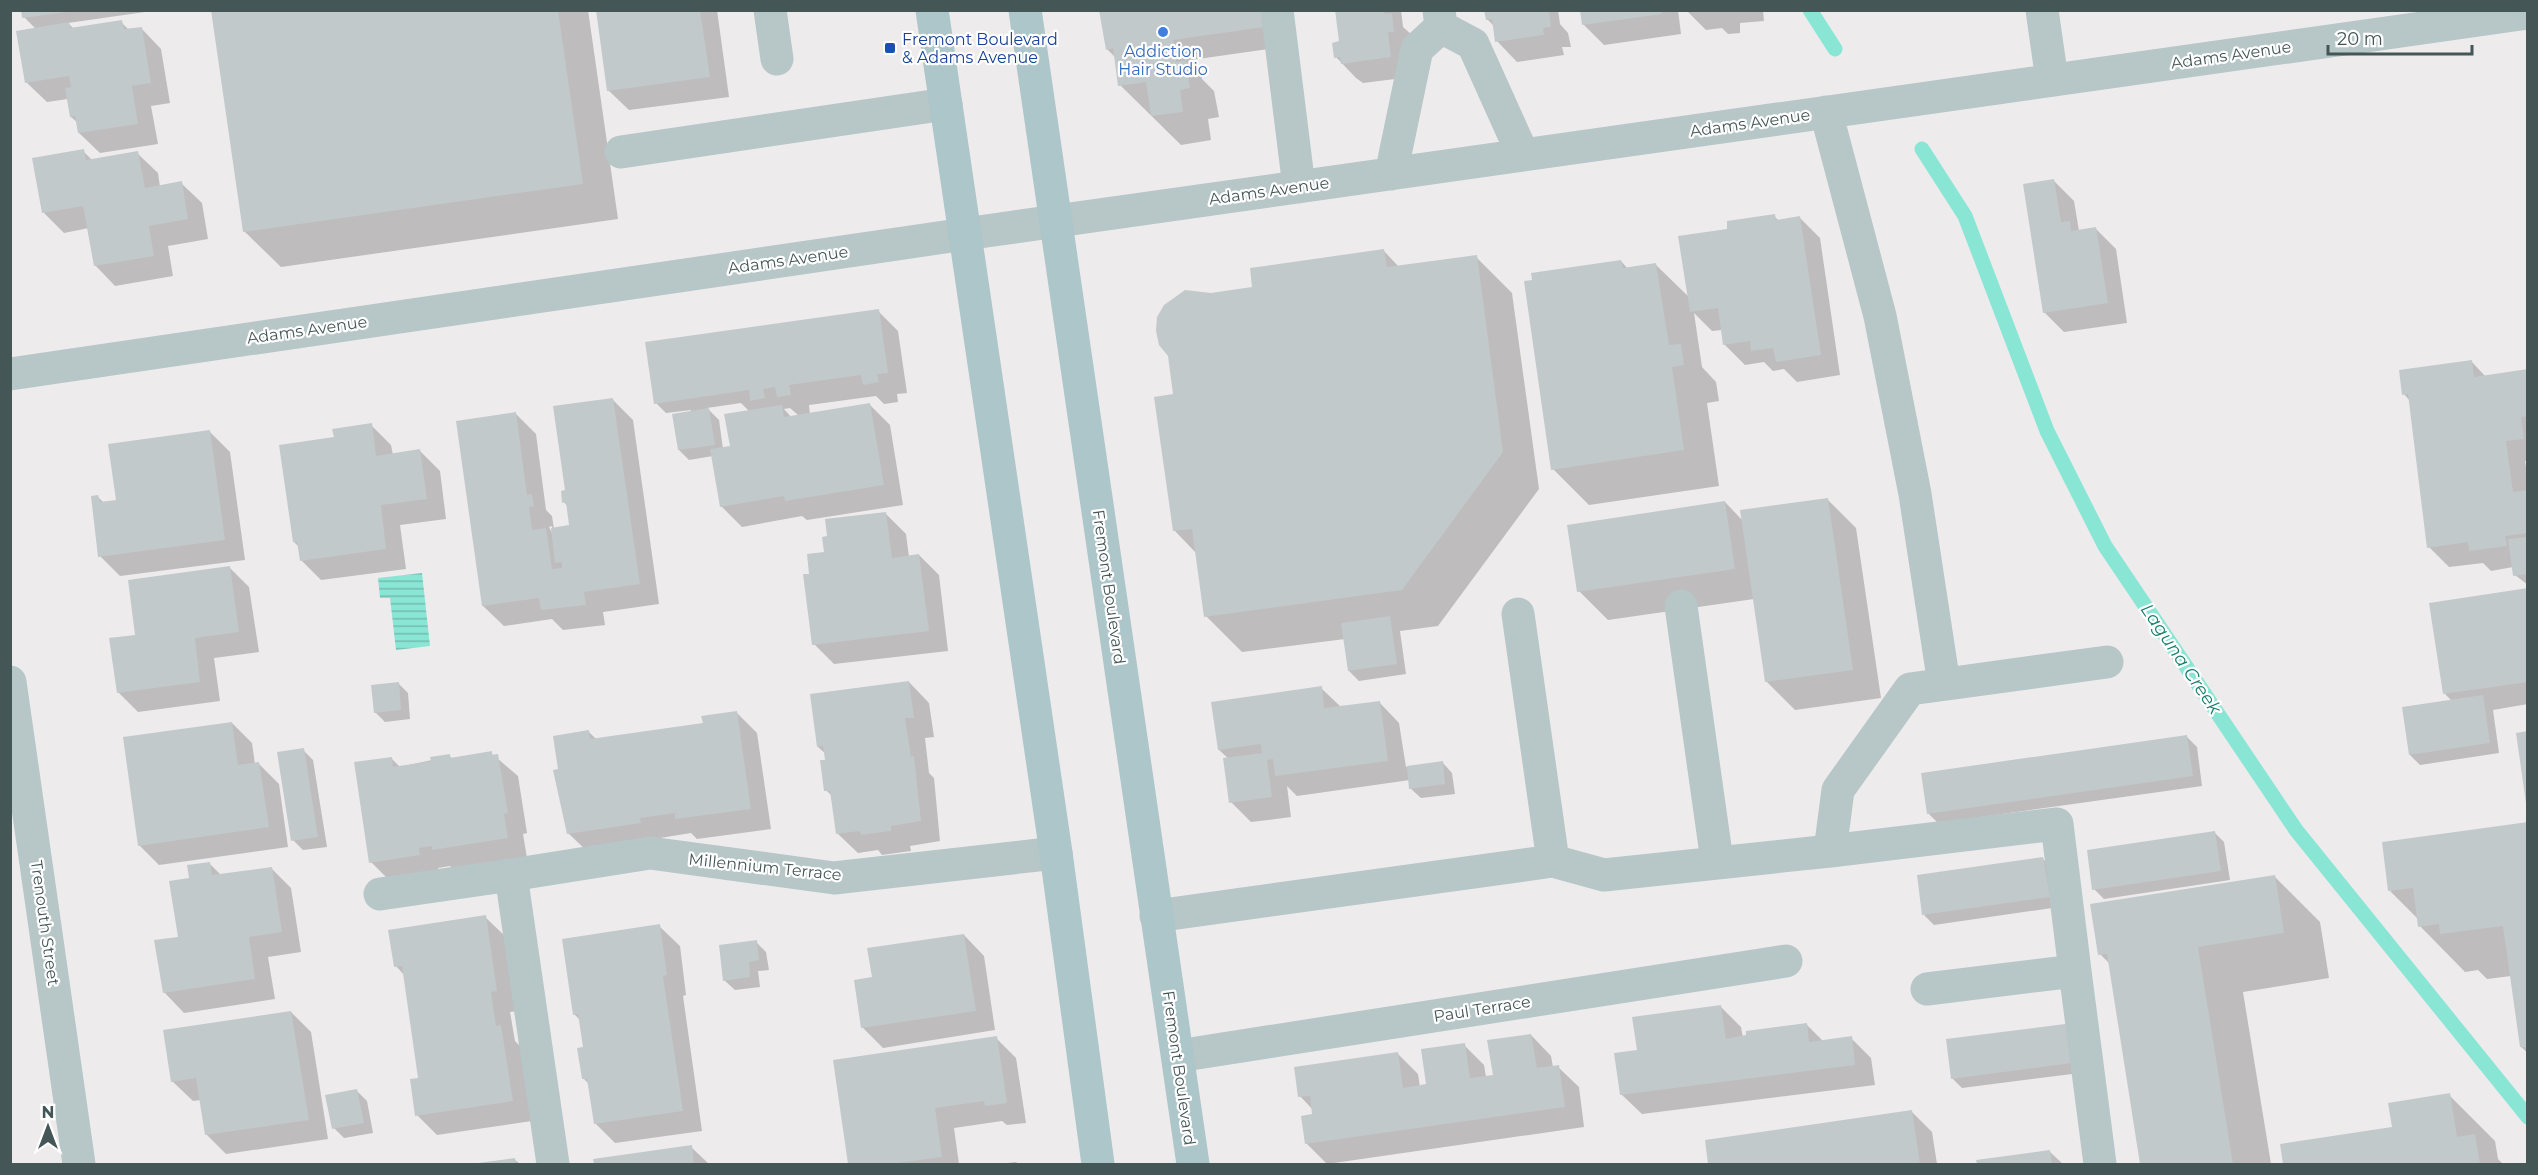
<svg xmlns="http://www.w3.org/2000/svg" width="2538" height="1175" viewBox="0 0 2538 1175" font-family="Montserrat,sans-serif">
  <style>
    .water { fill: url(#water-rules) }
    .shadow { fill: #0003; fill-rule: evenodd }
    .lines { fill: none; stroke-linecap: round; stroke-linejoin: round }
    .stream { stroke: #89e6d5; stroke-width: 15 }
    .building { fill: #c2c9cb }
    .minor { stroke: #b7c6c7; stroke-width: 33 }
    .major { stroke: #acc6c9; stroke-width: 33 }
    .shop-dot { fill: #3f7fe0; stroke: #fff; stroke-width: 2 }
    .transit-dot { fill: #1a4fb4; stroke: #fff; stroke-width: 2 }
    .labels { text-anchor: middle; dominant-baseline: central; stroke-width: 4.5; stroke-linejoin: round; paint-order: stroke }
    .transit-label { font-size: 16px; fill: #164399; stroke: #fff; text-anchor: start }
    .shop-label { font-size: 16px; fill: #366cbe; stroke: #fff }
    .street-label { font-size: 16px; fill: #455657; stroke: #fff }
    .water-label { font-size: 18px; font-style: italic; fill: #137f6c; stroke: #fff }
  </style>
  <defs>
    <pattern id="water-rules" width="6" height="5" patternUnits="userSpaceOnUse" patternTransform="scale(1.5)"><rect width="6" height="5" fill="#89e6d5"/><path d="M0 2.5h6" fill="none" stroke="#72bdb0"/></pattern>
  </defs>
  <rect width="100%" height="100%" fill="#eeebec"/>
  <path class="water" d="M 422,573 L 430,646 L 396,650 L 390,598 L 380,598 L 378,578 Z"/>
  <path class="shadow" d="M 23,10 L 159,10 L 68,23 L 74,29 L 121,22 L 129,30 L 141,28 L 161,49 L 170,103 L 151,106 L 158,144 L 100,153 L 79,133 L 78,123 L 71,117 L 68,99 L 47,102 L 26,82 L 36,29 L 24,17 Z
    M 213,10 L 588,10 L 618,219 L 281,267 L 244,231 Z
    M 597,10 L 717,10 L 729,97 L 629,110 L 608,90 Z
    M 1278,10 L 1283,47 L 1191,60 L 1201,70 L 1202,79 L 1214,91 L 1219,117 L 1208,119 L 1211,140 L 1181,145 L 1120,85 L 1116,58 L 1107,49 Z
    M 1336,10 L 1401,10 L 1403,27 L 1412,35 L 1411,77 L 1363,83 L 1356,78 L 1336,57 L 1341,42 Z
    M 1485,10 L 1558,10 L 1560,24 L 1568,33 L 1571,47 L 1562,47 L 1564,55 L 1517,62 L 1497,41 L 1494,26 L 1487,19 Z
    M 1582,10 L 1678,10 L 1681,34 L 1604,45 L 1584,25 Z
    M 1686,10 L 1763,10 L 1764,21 L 1740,23 L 1740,33 L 1728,34 L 1722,28 L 1706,30 Z
    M 83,151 L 92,160 L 137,153 L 158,173 L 160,187 L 181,183 L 202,203 L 208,239 L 168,246 L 173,276 L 115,286 L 95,265 L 89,228 L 64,233 L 44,213 Z
    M 2054,181 L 2074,201 L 2079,231 L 2096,229 L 2116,249 L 2127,323 L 2064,332 L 2044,312 Z
    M 1774,216 L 1779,221 L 1799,217 L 1820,238 L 1840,375 L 1797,382 L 1784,369 L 1773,371 L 1764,362 L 1745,365 L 1725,345 L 1722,330 L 1712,331 L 1694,313 L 1702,367 L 1716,382 L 1719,401 L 1707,403 L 1719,486 L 1589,505 L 1553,469 L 1621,261 L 1628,269 L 1656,265 L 1690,298 L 1729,230 Z
    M 1384,251 L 1399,267 L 1476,257 L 1512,293 L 1539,489 L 1438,626 L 1400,631 L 1406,674 L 1359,681 L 1349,671 L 1345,639 L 1242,652 L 1206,616 L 1197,554 L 1174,530 L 1175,396 L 1211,294 L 1254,288 Z
    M 878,311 L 898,331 L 907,393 L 897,394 L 898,402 L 884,404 L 876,396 L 809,405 L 810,415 L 870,405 L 890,425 L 903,505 L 807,520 L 802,516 L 742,527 L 721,506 L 713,456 L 689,460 L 679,450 L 691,410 L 666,413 L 656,403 ZM 741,403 L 750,412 L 732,448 L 723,449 L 719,420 L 707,408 ZM 790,408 L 799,416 L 792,418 L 784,409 Z
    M 2471,361 L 2486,377 L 2528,371 L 2528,461 L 2525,461 L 2528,479 L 2528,585 L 2515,575 L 2513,567 L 2491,571 L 2483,563 L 2449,567 L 2429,547 L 2410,401 L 2404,394 Z
    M 613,400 L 633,420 L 659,604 L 603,612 L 605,625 L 563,630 L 552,619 L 504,626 L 483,606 L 515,413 L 536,434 L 546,510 L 552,516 L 554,529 L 571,526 L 568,507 L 564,502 L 567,491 ZM 552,526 L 554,537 L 549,527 Z
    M 371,425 L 391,445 L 393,455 L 420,451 L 440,471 L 446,519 L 400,525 L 406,569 L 321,580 L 301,560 L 299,547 L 294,542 L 335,439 Z
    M 210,432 L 230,452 L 245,560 L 120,576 L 100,556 L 98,497 L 104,503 L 117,501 Z
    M 1827,499 L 1856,528 L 1881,698 L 1795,710 L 1766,681 L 1754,599 L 1608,620 L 1579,591 L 1725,502 L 1743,521 Z
    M 886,514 L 906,534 L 909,557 L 919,555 L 939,575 L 948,651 L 834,664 L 814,644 L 811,575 L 825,553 Z
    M 229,567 L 249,587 L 259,652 L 214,658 L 220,701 L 138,712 L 118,692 L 137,637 Z
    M 2528,589 L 2528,704 L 2493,710 L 2499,753 L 2420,765 L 2410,755 L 2452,701 L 2445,694 Z
    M 909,682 L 929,703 L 934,737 L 925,738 L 929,773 L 934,778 L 940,841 L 910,846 L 911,851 L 882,855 L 878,850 L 858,853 L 837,833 L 832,796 L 826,790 L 826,754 L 818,747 Z
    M 398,683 L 408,693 L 410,719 L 385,722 L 375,712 Z
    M 1321,688 L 1341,707 L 1379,702 L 1399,723 L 1406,767 L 1442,762 L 1452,773 L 1455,794 L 1421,798 L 1410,788 L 1410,780 L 1297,796 L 1287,786 L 1291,817 L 1251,822 L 1231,802 L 1229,759 L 1219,750 Z
    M 737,713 L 757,733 L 771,829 L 697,839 L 691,833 L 660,838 L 660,843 L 589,853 L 568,833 L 560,770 L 589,732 L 597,740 L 704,725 Z
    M 232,723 L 252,743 L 255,764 L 258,763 L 279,784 L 288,847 L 159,865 L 139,845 Z
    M 2187,737 L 2197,747 L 2202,786 L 1938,823 L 1928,813 Z
    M 303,750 L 313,760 L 327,847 L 303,850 L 293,840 Z
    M 491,753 L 518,776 L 527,833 L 523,834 L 527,858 L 454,869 L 450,866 L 438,868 L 440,874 L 391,882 L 371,862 L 391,758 L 400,767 L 450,756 L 452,759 Z
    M 2528,824 L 2528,1053 L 2521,1047 L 2511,976 L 2487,979 L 2478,970 L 2465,972 L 2420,926 L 2419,920 L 2390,891 Z
    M 2214,832 L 2224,842 L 2230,880 L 2104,899 L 2094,889 Z
    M 2043,859 L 2053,869 L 2059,907 L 1934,925 L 1924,915 Z
    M 209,863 L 221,875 L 271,868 L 291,888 L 301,952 L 268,957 L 275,999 L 184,1013 L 164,992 L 180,938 L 191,879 Z
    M 2274,876 L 2320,922 L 2329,978 L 2243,992 L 2271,1164 L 2142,1164 L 2110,964 L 2100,954 Z
    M 485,917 L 506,937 L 517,1011 L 510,1012 L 515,1041 L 521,1047 L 532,1121 L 437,1135 L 417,1115 L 420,1079 L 405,976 L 396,966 Z
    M 659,926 L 680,946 L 686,995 L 683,996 L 702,1131 L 615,1143 L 595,1123 L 589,1084 L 583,1078 L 584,1048 L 581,1021 L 574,1014 Z
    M 964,935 L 984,956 L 995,1030 L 883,1048 L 863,1028 L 873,978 Z
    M 756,942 L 766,952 L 769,970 L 758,971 L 760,987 L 735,990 L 724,980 Z
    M 1721,1007 L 1741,1027 L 1743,1038 L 1806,1024 L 1824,1042 L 1851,1038 L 1871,1058 L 1875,1085 L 1642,1114 L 1621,1094 L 1638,1051 Z
    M 291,1012 L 311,1032 L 328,1139 L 226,1154 L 206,1134 L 201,1100 L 193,1101 L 172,1081 Z
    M 2073,1024 L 2088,1072 L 1962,1088 L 1952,1078 Z
    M 1531,1035 L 1551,1056 L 1553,1067 L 1558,1067 L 1579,1087 L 1584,1127 L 1327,1164 L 1307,1144 L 1313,1110 L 1300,1096 L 1398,1054 L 1418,1074 L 1420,1087 L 1427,1086 L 1464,1045 L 1484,1065 L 1486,1077 L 1494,1076 Z
    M 996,1038 L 1016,1058 L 1026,1123 L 1007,1125 L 1002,1121 L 954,1128 L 959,1164 L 849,1164 L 834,1062 Z
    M 357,1091 L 367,1101 L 373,1133 L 344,1138 L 334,1128 Z
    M 2449,1095 L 2495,1141 L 2498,1159 L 2503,1164 L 2285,1164 L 2282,1146 L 2394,1128 Z
    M 1912,1112 L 1932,1132 L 1937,1164 L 1710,1164 L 1707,1142 Z
    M 691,1147 L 709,1164 L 595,1164 L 595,1160 Z
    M 2050,1152 L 2063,1164 L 1979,1164 L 1978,1162 Z
    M 515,1160 L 520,1164 L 479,1164 Z
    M 1016,1162 L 1018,1164 L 999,1164 Z"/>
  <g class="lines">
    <path class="stream" d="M 1810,10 L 1835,49
      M 1922,149 L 1965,216 L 2047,431 L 2105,546 L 2296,830 L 2528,1117"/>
  </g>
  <path class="building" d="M 21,10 L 68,10 L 68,12 L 22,18 Z
    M 211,10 L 558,10 L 583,184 L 243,232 Z
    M 596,10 L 700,10 L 710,77 L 607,91 Z
    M 1099,10 L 1261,10 L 1264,27 L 1173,40 L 1176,62 L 1186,60 L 1190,88 L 1180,90 L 1183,112 L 1151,116 L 1146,82 L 1118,86 L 1113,48 L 1106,50 Z
    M 1335,10 L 1384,10 L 1385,14 L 1392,13 L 1394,32 L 1388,32 L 1391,57 L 1341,64 L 1340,57 L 1334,58 L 1332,43 L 1339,41 Z
    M 1484,10 L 1549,11 L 1551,27 L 1543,28 L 1544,35 L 1495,42 L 1492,19 L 1486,20 Z
    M 1580,10 L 1661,10 L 1662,14 L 1582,25 Z
    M 122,20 L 124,29 L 142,27 L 151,83 L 132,86 L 138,124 L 78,133 L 75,116 L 70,117 L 65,88 L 71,87 L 69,76 L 25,83 L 16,31 L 69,22 L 70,28 Z
    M 84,149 L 86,160 L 138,151 L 145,188 L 182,181 L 188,219 L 149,226 L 154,256 L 94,266 L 83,206 L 42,213 L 32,158 Z
    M 2054,179 L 2061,222 L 2070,221 L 2071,231 L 2096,227 L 2108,303 L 2043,313 L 2023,184 Z
    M 1775,214 L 1776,220 L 1800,216 L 1821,355 L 1776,362 L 1773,348 L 1751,351 L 1750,341 L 1723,345 L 1718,308 L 1690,312 L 1678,236 L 1727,229 L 1727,221 Z
    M 1384,249 L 1387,267 L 1477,255 L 1503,452 L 1402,590 L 1204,617 L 1192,529 L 1173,531 L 1154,397 L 1173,394 L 1168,356 L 1159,345 L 1156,331 L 1157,317 L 1164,305 L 1185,290 L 1211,293 L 1252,287 L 1250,268 Z
    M 1621,260 L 1623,268 L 1656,263 L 1669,345 L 1681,344 L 1684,365 L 1672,367 L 1684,450 L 1551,470 L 1524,281 L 1532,280 L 1531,273 Z
    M 879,309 L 888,373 L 877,374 L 879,382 L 863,385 L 861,375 L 789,385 L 791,395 L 777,397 L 775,387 L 763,389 L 765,398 L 750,401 L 749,390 L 654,404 L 645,342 Z
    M 2472,360 L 2474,377 L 2528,369 L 2528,416 L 2521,417 L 2524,439 L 2506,441 L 2513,492 L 2528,490 L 2528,533 L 2505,536 L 2507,546 L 2469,551 L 2468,542 L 2427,548 L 2408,394 L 2402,395 L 2399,370 Z
    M 613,398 L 640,584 L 584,592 L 586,605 L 541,610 L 539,598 L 482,606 L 456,421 L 516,412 L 527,495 L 532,494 L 534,506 L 529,507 L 532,530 L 546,528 L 552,569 L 562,568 L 562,562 L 555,563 L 551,528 L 569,525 L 566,502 L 562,503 L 561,491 L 565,490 L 553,406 Z
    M 870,403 L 884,485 L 785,501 L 784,496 L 720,507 L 710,449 L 730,446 L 724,414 L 782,405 L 784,417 Z
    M 709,408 L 715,445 L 678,450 L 672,414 Z
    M 372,423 L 376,456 L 420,449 L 427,499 L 381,505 L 386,549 L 300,561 L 297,542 L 293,542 L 279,445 L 334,437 L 332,429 Z
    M 210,430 L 225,540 L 98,557 L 91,496 L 98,495 L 100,502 L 116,500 L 108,444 Z
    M 1828,498 L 1853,670 L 1765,682 L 1740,510 Z
    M 1725,501 L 1735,569 L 1577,592 L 1567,525 Z
    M 886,512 L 892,558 L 919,554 L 929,631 L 812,645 L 803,574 L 809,574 L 807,554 L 824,552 L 822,537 L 827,536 L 825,519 Z
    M 2528,537 L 2528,574 L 2513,576 L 2508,539 Z
    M 230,566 L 239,632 L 195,638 L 200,682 L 117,693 L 109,638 L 135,635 L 128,580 Z
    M 2528,588 L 2528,682 L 2443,694 L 2429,603 Z
    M 1390,616 L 1397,664 L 1348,671 L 1341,623 Z
    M 909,681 L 914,718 L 905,718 L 911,757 L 914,756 L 921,821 L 891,826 L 891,831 L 861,835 L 860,831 L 836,834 L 830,791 L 824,791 L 820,760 L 825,760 L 823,746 L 817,747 L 810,694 Z
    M 399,682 L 401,710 L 374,713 L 371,685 Z
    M 1322,686 L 1324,708 L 1380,701 L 1388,761 L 1275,776 L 1273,759 L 1267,760 L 1272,797 L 1229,803 L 1223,758 L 1262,753 L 1261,744 L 1218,750 L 1211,702 Z
    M 2483,695 L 2490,743 L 2409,755 L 2402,707 Z
    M 737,711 L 751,809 L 675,819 L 675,813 L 640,818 L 641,823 L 567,834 L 553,770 L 558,769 L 553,736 L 589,730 L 590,739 L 703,723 L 701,716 Z
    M 232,722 L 238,765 L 259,762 L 269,827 L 138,846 L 123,737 Z
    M 2528,731 L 2528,803 L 2526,803 L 2516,733 Z
    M 2187,735 L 2193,776 L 1927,814 L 1921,773 Z
    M 304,748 L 318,837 L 291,841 L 277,752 Z
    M 492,751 L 492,755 L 498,754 L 508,813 L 504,814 L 508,838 L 432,850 L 432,846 L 419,848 L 420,855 L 369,863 L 354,762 L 392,757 L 393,767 L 431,761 L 430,757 L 450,754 L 450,758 Z
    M 1443,761 L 1445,784 L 1409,789 L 1407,766 Z
    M 2528,822 L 2528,1047 L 2520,1047 L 2503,926 L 2440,934 L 2439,924 L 2418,927 L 2413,888 L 2388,891 L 2382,842 Z
    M 2215,831 L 2221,871 L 2092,890 L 2087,850 Z
    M 2043,857 L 2050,897 L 1922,915 L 1917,875 Z
    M 210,862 L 212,875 L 272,867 L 282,932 L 249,937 L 255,979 L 163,993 L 154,940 L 178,937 L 169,881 L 189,878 L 187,865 Z
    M 2275,875 L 2284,933 L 2198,947 L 2233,1164 L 2140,1164 L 2107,954 L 2098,955 L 2090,904 Z
    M 486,915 L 497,991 L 491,992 L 496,1026 L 501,1025 L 513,1101 L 415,1116 L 410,1079 L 418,1078 L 402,966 L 394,967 L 388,930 Z
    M 660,924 L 667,975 L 663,976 L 683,1111 L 594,1124 L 587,1079 L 582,1079 L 577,1048 L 583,1047 L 578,1014 L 573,1015 L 562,939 Z
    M 964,934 L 976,1011 L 861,1028 L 854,980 L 872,977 L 867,948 Z
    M 757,940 L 759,960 L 749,962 L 750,977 L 723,981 L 719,945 Z
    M 1721,1005 L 1726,1039 L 1746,1035 L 1746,1031 L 1807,1023 L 1809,1042 L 1852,1036 L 1855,1065 L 1620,1095 L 1614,1053 L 1637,1050 L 1632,1017 Z
    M 291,1011 L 309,1120 L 205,1135 L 196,1078 L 171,1082 L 163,1030 Z
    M 2073,1023 L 2079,1062 L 1951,1079 L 1946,1039 Z
    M 1531,1034 L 1537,1068 L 1559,1065 L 1565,1107 L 1305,1144 L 1301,1116 L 1312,1114 L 1310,1096 L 1298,1097 L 1294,1067 L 1398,1052 L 1403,1088 L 1426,1084 L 1421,1049 L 1465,1043 L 1470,1078 L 1493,1075 L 1487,1040 Z
    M 997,1036 L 1007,1103 L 985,1106 L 984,1101 L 935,1108 L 942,1157 L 891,1164 L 848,1164 L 833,1060 Z
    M 357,1089 L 364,1123 L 332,1129 L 325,1095 Z
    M 2450,1093 L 2457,1137 L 2475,1134 L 2480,1164 L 2283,1164 L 2280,1144 L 2392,1127 L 2388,1103 Z
    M 1912,1110 L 1920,1164 L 1708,1164 L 1705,1140 Z
    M 692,1145 L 694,1164 L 594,1164 L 593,1159 Z
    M 2050,1150 L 2052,1164 L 1977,1164 L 1976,1160 Z
    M 515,1158 L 516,1164 L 478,1164 L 478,1163 Z"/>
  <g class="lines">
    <path class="minor" d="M 770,10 L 777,59
      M 1277,10 L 1299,187
      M 2042,10 L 2052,80
      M 1441,27 L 1473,44 L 1523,155
      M 1826,112 L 1880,316 L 1915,494 L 1944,684
      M 621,152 L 946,104
      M 1391,174 L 1417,49 L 1441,27 L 1439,10
      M 10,374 L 965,234 L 2528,13
      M 1681,606 L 1717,861
      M 1518,614 L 1553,861
      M 10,682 L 79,1164
      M 1830,851 L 2057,824 L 2075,971 L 1927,989
      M 380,894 L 511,875
      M 1156,916 L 1553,861 L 1604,875 L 1830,851 L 1838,790 L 1910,689 L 2107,662
      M 2075,971 L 2100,1164
      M 1178,1056 L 1786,961
      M 553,1164 L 511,875 L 650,853 L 834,878 L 1056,853"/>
    <path class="major" d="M 932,10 L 1056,853 L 1098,1164
      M 1025,10 L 1193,1164"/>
  </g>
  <circle class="shop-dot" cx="1163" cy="32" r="6"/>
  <rect class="transit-dot" x="884" y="42" width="12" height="12" rx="3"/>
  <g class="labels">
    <g class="transit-label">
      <text x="902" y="39">Fremont Boulevard<tspan x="902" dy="18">&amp; Adams Avenue</tspan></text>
    </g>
    <g class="shop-label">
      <text x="1163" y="51">Addiction<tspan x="1163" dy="18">Hair Studio</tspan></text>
    </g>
    <g class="street-label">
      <text transform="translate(2231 55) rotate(-8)">Adams Avenue</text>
      <text transform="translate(1750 123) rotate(-8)">Adams Avenue</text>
      <text transform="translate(1269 191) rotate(-8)">Adams Avenue</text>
      <text transform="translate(788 260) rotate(-8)">Adams Avenue</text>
      <text transform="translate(307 330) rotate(-8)">Adams Avenue</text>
      <text transform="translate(1109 587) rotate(82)">Fremont Boulevard</text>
      <text transform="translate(765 867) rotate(6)">Millennium Terrace</text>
      <text transform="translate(45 923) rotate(82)">Trenouth Street</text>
      <text transform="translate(1482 1009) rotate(-9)">Paul Terrace</text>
      <text transform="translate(1179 1068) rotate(82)">Fremont Boulevard</text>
    </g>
    <g class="water-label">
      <text transform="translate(2181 659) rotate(56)">Laguna Creek</text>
    </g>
  </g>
  <rect width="2538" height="1175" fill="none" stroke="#455657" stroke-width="24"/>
  <g transform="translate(48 1127)" stroke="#ffffff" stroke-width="4.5" paint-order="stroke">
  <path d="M0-4.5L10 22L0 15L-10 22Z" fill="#455657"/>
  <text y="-9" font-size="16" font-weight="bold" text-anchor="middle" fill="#455657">N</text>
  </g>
  <path d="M2328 45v9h144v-9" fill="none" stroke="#455657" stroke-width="3"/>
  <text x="2337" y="45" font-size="18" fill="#455657" stroke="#ffffff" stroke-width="4.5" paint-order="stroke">20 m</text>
</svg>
